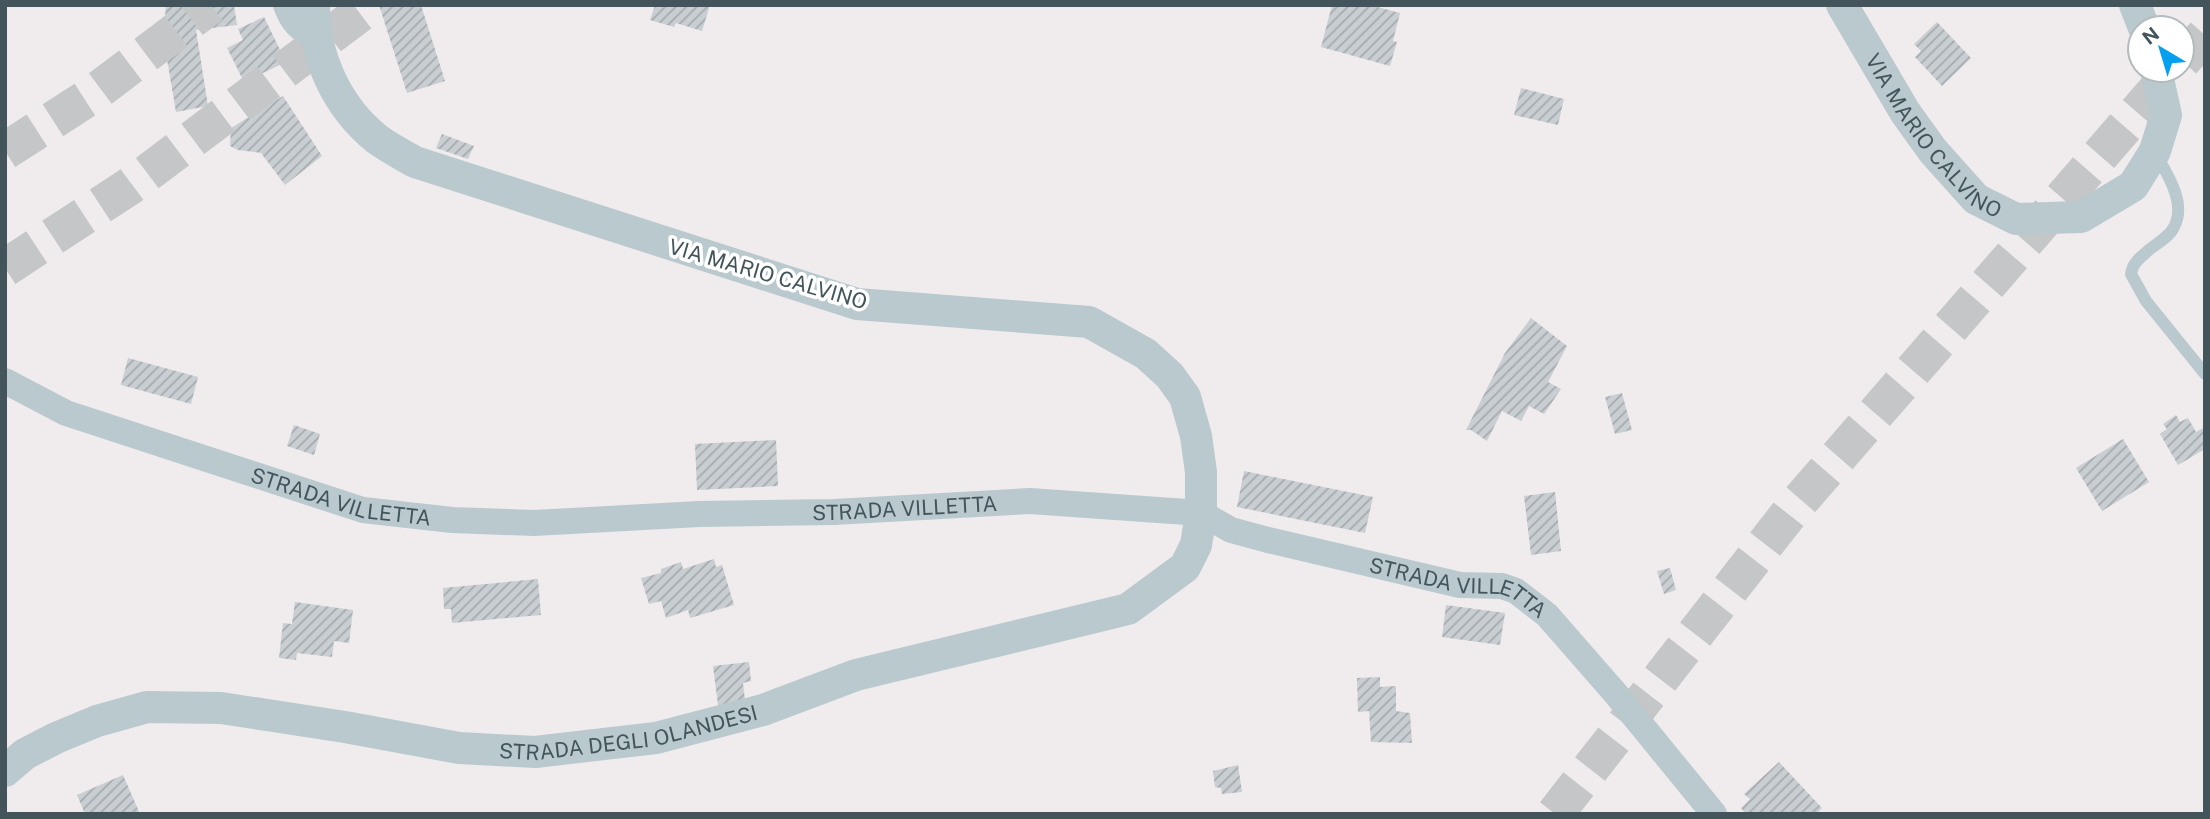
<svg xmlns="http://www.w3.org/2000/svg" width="2210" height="819" viewBox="0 0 2210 819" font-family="'Public Sans',sans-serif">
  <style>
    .building { fill: url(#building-hatch) }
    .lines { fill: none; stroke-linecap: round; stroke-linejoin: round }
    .trunk-tunnel { stroke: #c5c6c8; stroke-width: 38; stroke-dasharray: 38 19; stroke-linecap: butt }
    .motorway-tunnel { stroke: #c5c6c8; stroke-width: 38; stroke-dasharray: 38 19; stroke-linecap: butt }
    .service { stroke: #b9c9ce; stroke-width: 12 }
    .minor { stroke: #b9c9ce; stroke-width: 26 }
    .tertiary { stroke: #b9c9ce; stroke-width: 32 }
    .labels { text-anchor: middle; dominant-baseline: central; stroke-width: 7; stroke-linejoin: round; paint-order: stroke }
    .street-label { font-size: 21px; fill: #43555b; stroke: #fff }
  </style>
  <defs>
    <pattern id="building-hatch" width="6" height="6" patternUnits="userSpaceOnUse" patternTransform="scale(1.75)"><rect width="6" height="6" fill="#c8ced2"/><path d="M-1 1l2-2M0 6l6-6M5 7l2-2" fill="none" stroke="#a4aaad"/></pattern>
  </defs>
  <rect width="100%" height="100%" fill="#f0eced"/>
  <path class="building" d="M 166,5 L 234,5 L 237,25 L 196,30 L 208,106 L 176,112 L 163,36 Z
    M 379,5 L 421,5 L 445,81 L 407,93 Z
    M 655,5 L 710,5 L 702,31 L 676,23 L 674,27 L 650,20 Z
    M 1332,5 L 1370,5 L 1400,13 L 1393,41 L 1397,42 L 1390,66 L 1321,47 Z
    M 264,17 L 286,62 L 244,82 L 227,48 L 243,40 L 238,29 Z
    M 1937,22 L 1971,58 L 1942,86 L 1915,57 L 1921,51 L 1914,44 Z
    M 1521,88 L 1564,99 L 1558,125 L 1514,115 Z
    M 283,96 L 322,156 L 285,185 L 261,153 L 238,150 L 230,146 L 231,128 Z
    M 442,134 L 474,146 L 468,159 L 436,148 Z
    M 1531,318 L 1567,346 L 1548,382 L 1561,389 L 1544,414 L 1529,406 L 1521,421 L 1502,411 L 1487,441 L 1471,430 L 1466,430 L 1505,353 Z
    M 128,358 L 198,377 L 191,404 L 121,385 Z
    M 1622,393 L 1632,430 L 1615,434 L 1605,397 Z
    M 2176,415 L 2180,422 L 2188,418 L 2196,432 L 2205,427 L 2205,449 L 2178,465 L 2160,434 L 2167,429 L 2163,424 Z
    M 294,425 L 320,434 L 314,455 L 287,446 Z
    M 2123,439 L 2149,482 L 2102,511 L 2076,468 Z
    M 776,440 L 778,486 L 697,490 L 695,444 Z
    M 1244,471 L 1373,497 L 1365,533 L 1237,507 Z
    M 1555,492 L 1561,551 L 1531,555 L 1524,496 Z
    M 714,559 L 716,567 L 722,565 L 734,605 L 690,618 L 688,610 L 666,618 L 661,601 L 649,604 L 641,578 L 661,573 L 661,569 L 681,562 L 683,569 Z
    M 1670,568 L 1676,590 L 1664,594 L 1657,571 Z
    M 538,579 L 541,615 L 452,623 L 451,609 L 444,609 L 443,588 Z
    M 295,602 L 353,610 L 349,643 L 334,641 L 332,657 L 297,653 L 296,660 L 279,658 L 283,623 L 292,624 Z
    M 1446,605 L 1505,613 L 1500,645 L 1442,637 Z
    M 749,662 L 751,681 L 743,683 L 746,709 L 719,713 L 713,666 Z
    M 1380,677 L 1380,687 L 1396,686 L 1396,711 L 1410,713 L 1412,743 L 1371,742 L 1369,711 L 1358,712 L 1357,678 Z
    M 1779,762 L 1822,808 L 1816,814 L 1746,814 L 1741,808 L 1750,799 L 1744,794 Z
    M 1238,765 L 1242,792 L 1222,794 L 1221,788 L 1215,787 L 1213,771 Z
    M 123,775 L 140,814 L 85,814 L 77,795 Z"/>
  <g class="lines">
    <path class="trunk-tunnel" d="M 2182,61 L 2205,35
      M 1555,814 L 1791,511 L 2174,70"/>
    <path class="motorway-tunnel" d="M 5,151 L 89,97 L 211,5
      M 5,268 L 130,186 L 371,5"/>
    <path class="service" d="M 2156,154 C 2167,174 2187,203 2174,227 C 2170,236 2158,243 2150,249 C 2140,258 2133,262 2131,274 L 2146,301 L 2205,374"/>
    <g class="minor">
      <path d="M 286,5 C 292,22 299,29 315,36"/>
      <path id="s1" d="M 5,381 L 66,413 L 363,510 L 452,520 L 534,523 L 699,514 L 834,512 L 1030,501 L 1201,513 L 1231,530 L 1268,540 L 1460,585 L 1502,586 L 1516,591 L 1547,615 L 1616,694 L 1714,814"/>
    </g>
    <g class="tertiary">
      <path id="s2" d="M 1842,5 L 1905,112 L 1933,151 L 1976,199 L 2016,219 L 2081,217 L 2133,186 L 2155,151 L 2166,115 L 2156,70"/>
      <path d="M 2135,5 L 2144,28"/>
      <path id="s3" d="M 5,771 L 25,754 L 56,738 L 97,721 L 147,707 L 221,708 L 345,727 L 459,748 L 535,752 L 656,738 L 763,710 L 856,675 L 1128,609 L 1185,567 L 1196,545 L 1201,513 L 1201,472 L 1196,436 L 1185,397 L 1170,376 L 1146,354 L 1089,322 L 857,304 L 415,162 C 403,155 389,148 377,139 C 337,107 314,57 314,5"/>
    </g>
  </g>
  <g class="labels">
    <g class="street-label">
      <text stroke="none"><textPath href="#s2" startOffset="161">VIA MARIO CALVINO</textPath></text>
      <text transform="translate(768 274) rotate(16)">VIA MARIO CALVINO</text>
      <text stroke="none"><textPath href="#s1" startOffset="357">STRADA VILLETTA</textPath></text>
      <text stroke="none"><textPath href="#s1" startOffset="924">STRADA VILLETTA</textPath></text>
      <text stroke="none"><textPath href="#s1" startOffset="1491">STRADA VILLETTA</textPath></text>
      <text stroke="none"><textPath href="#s3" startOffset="644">STRADA DEGLI OLANDESI</textPath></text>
    </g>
  </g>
  <rect width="2210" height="819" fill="none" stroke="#43555b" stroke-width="14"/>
  <g transform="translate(2161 49) rotate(322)"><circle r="33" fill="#ffffff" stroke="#b4bbbd" stroke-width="2"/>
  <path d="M0-5L12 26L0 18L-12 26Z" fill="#07a0ee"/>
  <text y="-10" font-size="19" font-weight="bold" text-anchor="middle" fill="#43555b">N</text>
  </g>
</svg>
